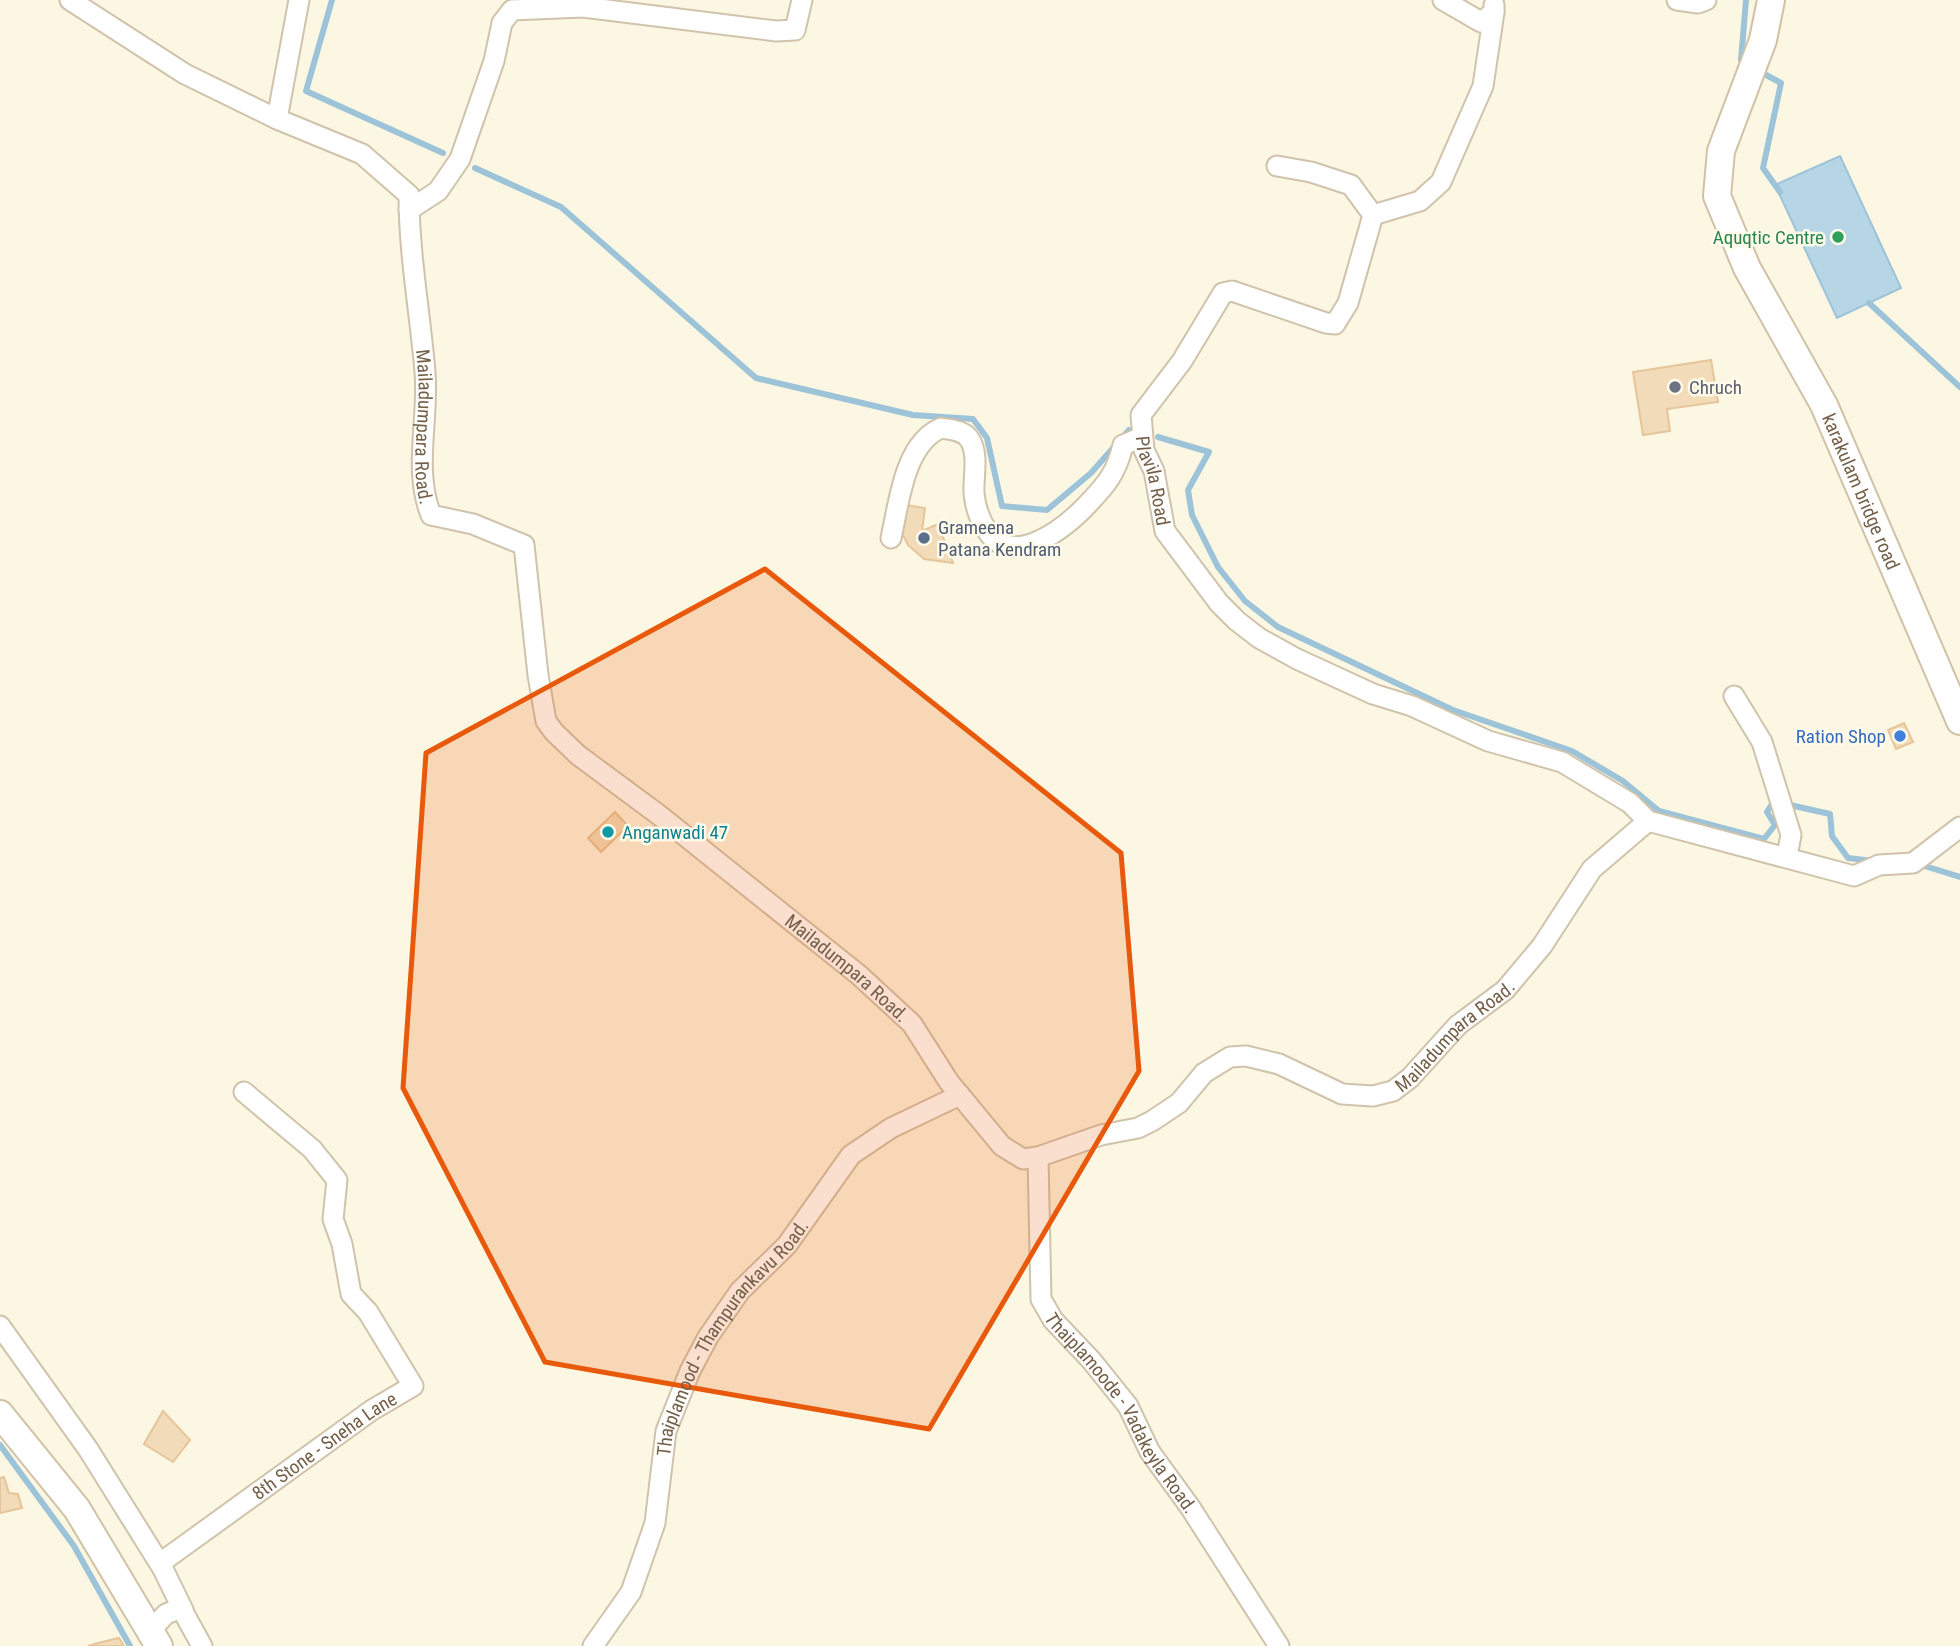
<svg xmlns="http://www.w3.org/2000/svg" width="1960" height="1646" viewBox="0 0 1960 1646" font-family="'Roboto Condensed',sans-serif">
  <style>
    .water { fill: #b6d6e6; stroke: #9dc3d8; stroke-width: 2 }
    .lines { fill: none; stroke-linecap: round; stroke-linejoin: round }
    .stream { stroke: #9dc3d8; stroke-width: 6 }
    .building { fill: #f2dbb9; stroke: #e5c599; stroke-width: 2 }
    .minor-casing { stroke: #d0c3ac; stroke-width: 23 }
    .secondary-casing { stroke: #d1c1a6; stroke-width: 30 }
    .minor { stroke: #fff; stroke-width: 19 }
    .secondary { stroke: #fff; stroke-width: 26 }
    .marked { fill: #e8590c; fill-opacity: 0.2; stroke: #e8590c; stroke-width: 5; stroke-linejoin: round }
    .leisure-dot { fill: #2e9e5b; stroke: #fffae9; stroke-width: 2.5 }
    .worship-dot { fill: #6b7280; stroke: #fffae9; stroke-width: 2.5 }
    .service-dot { fill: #5c6f8a; stroke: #fffae9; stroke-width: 2.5 }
    .shop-dot { fill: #3f7fe0; stroke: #fffae9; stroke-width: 2.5 }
    .culture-dot { fill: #0f9aa8; stroke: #fffae9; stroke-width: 2.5 }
    .labels { text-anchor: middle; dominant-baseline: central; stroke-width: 5; stroke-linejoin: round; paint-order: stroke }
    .leisure-label { font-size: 19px; fill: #27864d; stroke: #fffae9; text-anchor: end }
    .worship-label { font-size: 19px; fill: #5b616d; stroke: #fffae9; text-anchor: start }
    .street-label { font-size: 19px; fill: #746048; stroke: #fffae9 }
    .service-label { font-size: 19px; fill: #4e5e75; stroke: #fffae9; text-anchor: start }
    .shop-label { font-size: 19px; fill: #366cbe; stroke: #fffae9; text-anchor: end }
    .culture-label { font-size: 19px; fill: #0d838f; stroke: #fffae9; text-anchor: start }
  </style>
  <rect width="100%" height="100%" fill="#fcf7e2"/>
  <path class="water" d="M 1840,156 L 1901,288 L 1837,318 L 1775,185 Z"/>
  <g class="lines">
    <path class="stream" d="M 332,0 L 306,91 L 443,153
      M 1746,0 L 1741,60 L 1748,64
      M 1757,70 L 1781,83 L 1763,168 L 1780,192
      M 475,168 L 561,207 L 756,378 L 913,415 L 973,419 L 987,438 L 1002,506 L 1047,510 L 1091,473 L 1129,430
      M 1869,303 L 1960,387
      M 1158,437 L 1209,452 L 1188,490 L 1192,515 L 1218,567 L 1245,601 L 1278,627 L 1453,710 L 1572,751 L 1623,781 L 1659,811 L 1764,839 L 1775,825 L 1767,812 L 1772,804 L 1781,803 L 1830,814 L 1832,836 L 1848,858 L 1873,861
      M 1918,864 L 1960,877
      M 0,1445 L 74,1546 L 130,1646"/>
  </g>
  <path class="building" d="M 1711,360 L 1718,402 L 1667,409 L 1670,431 L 1643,435 L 1633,372 Z
    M 905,505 L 925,508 L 922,531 L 938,524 L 953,563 L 924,559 L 908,545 L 901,531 Z
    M 1904,723 L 1913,742 L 1896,749 L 1888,730 Z
    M 615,812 L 628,826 L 601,852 L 588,838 Z
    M 163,1411 L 190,1440 L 173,1462 L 144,1444 Z
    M 4,1477 L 9,1493 L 18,1494 L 22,1508 L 0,1513 L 0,1478 Z
    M 119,1638 L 124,1646 L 88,1646 L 98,1643 Z"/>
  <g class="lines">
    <g class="minor-casing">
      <g id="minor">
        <path id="s1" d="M 70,0 L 185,74 L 277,119 L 362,154 L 409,195 C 409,255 420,312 425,372 C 429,419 413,470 431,515 L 473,524 L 524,545 L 538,675 L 546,721 L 554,732 L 578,755 L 659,815 L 859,975 L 912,1024 L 949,1082 L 1002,1146 L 1023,1159 L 1038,1157 L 1101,1135 L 1138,1128 L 1152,1121 L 1179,1103 L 1204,1073 L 1230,1057 L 1246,1056 L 1279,1064 L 1342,1094 L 1373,1096 L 1393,1091 L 1410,1078 L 1458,1025 L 1505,990 L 1542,946 L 1592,869 L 1648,821"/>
        <path d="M 1443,0 L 1481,22 L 1494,12 L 1494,5"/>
        <path d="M 1677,0 L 1698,3 L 1706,0"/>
        <path d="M 277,119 L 299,0"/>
        <path id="s2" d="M 1277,166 L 1311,172 L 1351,185 L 1373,215 L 1348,303 L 1335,324 L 1326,323 L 1232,291 L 1223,293 L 1182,361 L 1141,415 L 1144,450 L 1154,471 L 1165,531 L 1219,603 L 1237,621 L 1259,638 L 1297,659 L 1373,694 L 1412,706 L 1488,741 L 1562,762 L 1630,803 L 1648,821 L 1854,876 L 1879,865 L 1913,863 L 1960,827"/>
        <path d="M 409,210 L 438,191 L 460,159 L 494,61 L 502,23 L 512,10 L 583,7 L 776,31 L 795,30 L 802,0"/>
        <path d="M 1373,215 L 1420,201 L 1441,182 L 1483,86 L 1494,12"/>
        <path d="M 891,538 C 899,503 904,444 941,428 C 951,430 964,430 970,440 C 979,455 973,477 974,493 C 975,505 979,518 986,529 C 1010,569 1060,532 1084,508 C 1105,486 1116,475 1123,445 L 1142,437"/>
        <path d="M 1734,696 L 1762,742 L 1791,835 L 1787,856"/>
        <path id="s3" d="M 1038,1157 L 1041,1299 L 1053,1320 L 1091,1360 L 1128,1406 L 1150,1452 L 1190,1507 L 1279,1646"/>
        <path d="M 0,1326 L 88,1449 L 163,1569"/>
        <path id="s4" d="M 183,1610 L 163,1569 L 163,1561 L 372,1410 L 413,1386 L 368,1312 L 351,1294 L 342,1244 L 333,1219 L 337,1180 L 312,1149 L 244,1092"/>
        <path d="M 151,1630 L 166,1614 L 181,1608 L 202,1646"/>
        <path id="s5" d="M 593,1646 L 631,1592 L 655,1523 L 666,1431 L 690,1371 L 708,1337 L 740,1291 L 787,1245 L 851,1155 L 891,1128 L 960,1095"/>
      </g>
    </g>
    <g class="secondary-casing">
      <g id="secondary">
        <path id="s6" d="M 1771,0 L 1763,40 L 1721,151 L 1717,196 L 1747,268 L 1824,405 L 1960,721"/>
        <path d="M 0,1414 L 77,1509 L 159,1646"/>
      </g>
    </g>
    <use href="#minor" class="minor"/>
    <use href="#secondary" class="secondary"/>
  </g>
  <path class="marked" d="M 765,569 L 1121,853 L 1139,1071 L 929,1429 L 545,1362 L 403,1088 L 426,753 Z"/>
  <circle class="leisure-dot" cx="1838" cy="237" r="7"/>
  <circle class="worship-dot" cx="1675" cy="387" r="7"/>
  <circle class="service-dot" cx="924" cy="538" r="7"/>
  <circle class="shop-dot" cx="1900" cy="736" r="7"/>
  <circle class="culture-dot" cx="608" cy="832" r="7"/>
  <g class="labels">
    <g class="leisure-label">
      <text x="1824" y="237">Aquqtic Centre</text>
    </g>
    <g class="worship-label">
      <text x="1689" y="387">Chruch</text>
    </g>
    <g class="street-label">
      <text stroke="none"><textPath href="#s1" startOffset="626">Mailadumpara Road.</textPath></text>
      <text stroke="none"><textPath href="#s2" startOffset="562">Plavila Road</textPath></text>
      <text stroke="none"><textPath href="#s6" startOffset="534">karakulam bridge road</textPath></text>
      <text stroke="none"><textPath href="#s1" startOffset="1381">Mailadumpara Road.</textPath></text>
      <text stroke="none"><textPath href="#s1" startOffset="2135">Mailadumpara Road.</textPath></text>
      <text stroke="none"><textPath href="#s5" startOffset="346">Thaiplamood - Thampurankavu Road.</textPath></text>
      <text stroke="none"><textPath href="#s3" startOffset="282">Thaiplamoode - Vadakeyla Road.</textPath></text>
      <text stroke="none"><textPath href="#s4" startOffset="252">8th Stone - Sneha Lane</textPath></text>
    </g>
    <g class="service-label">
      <text x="938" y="527">Grameena<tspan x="938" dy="22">Patana Kendram</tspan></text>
    </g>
    <g class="shop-label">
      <text x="1886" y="736">Ration Shop</text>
    </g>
    <g class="culture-label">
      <text x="622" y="832">Anganwadi 47</text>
    </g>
  </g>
</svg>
